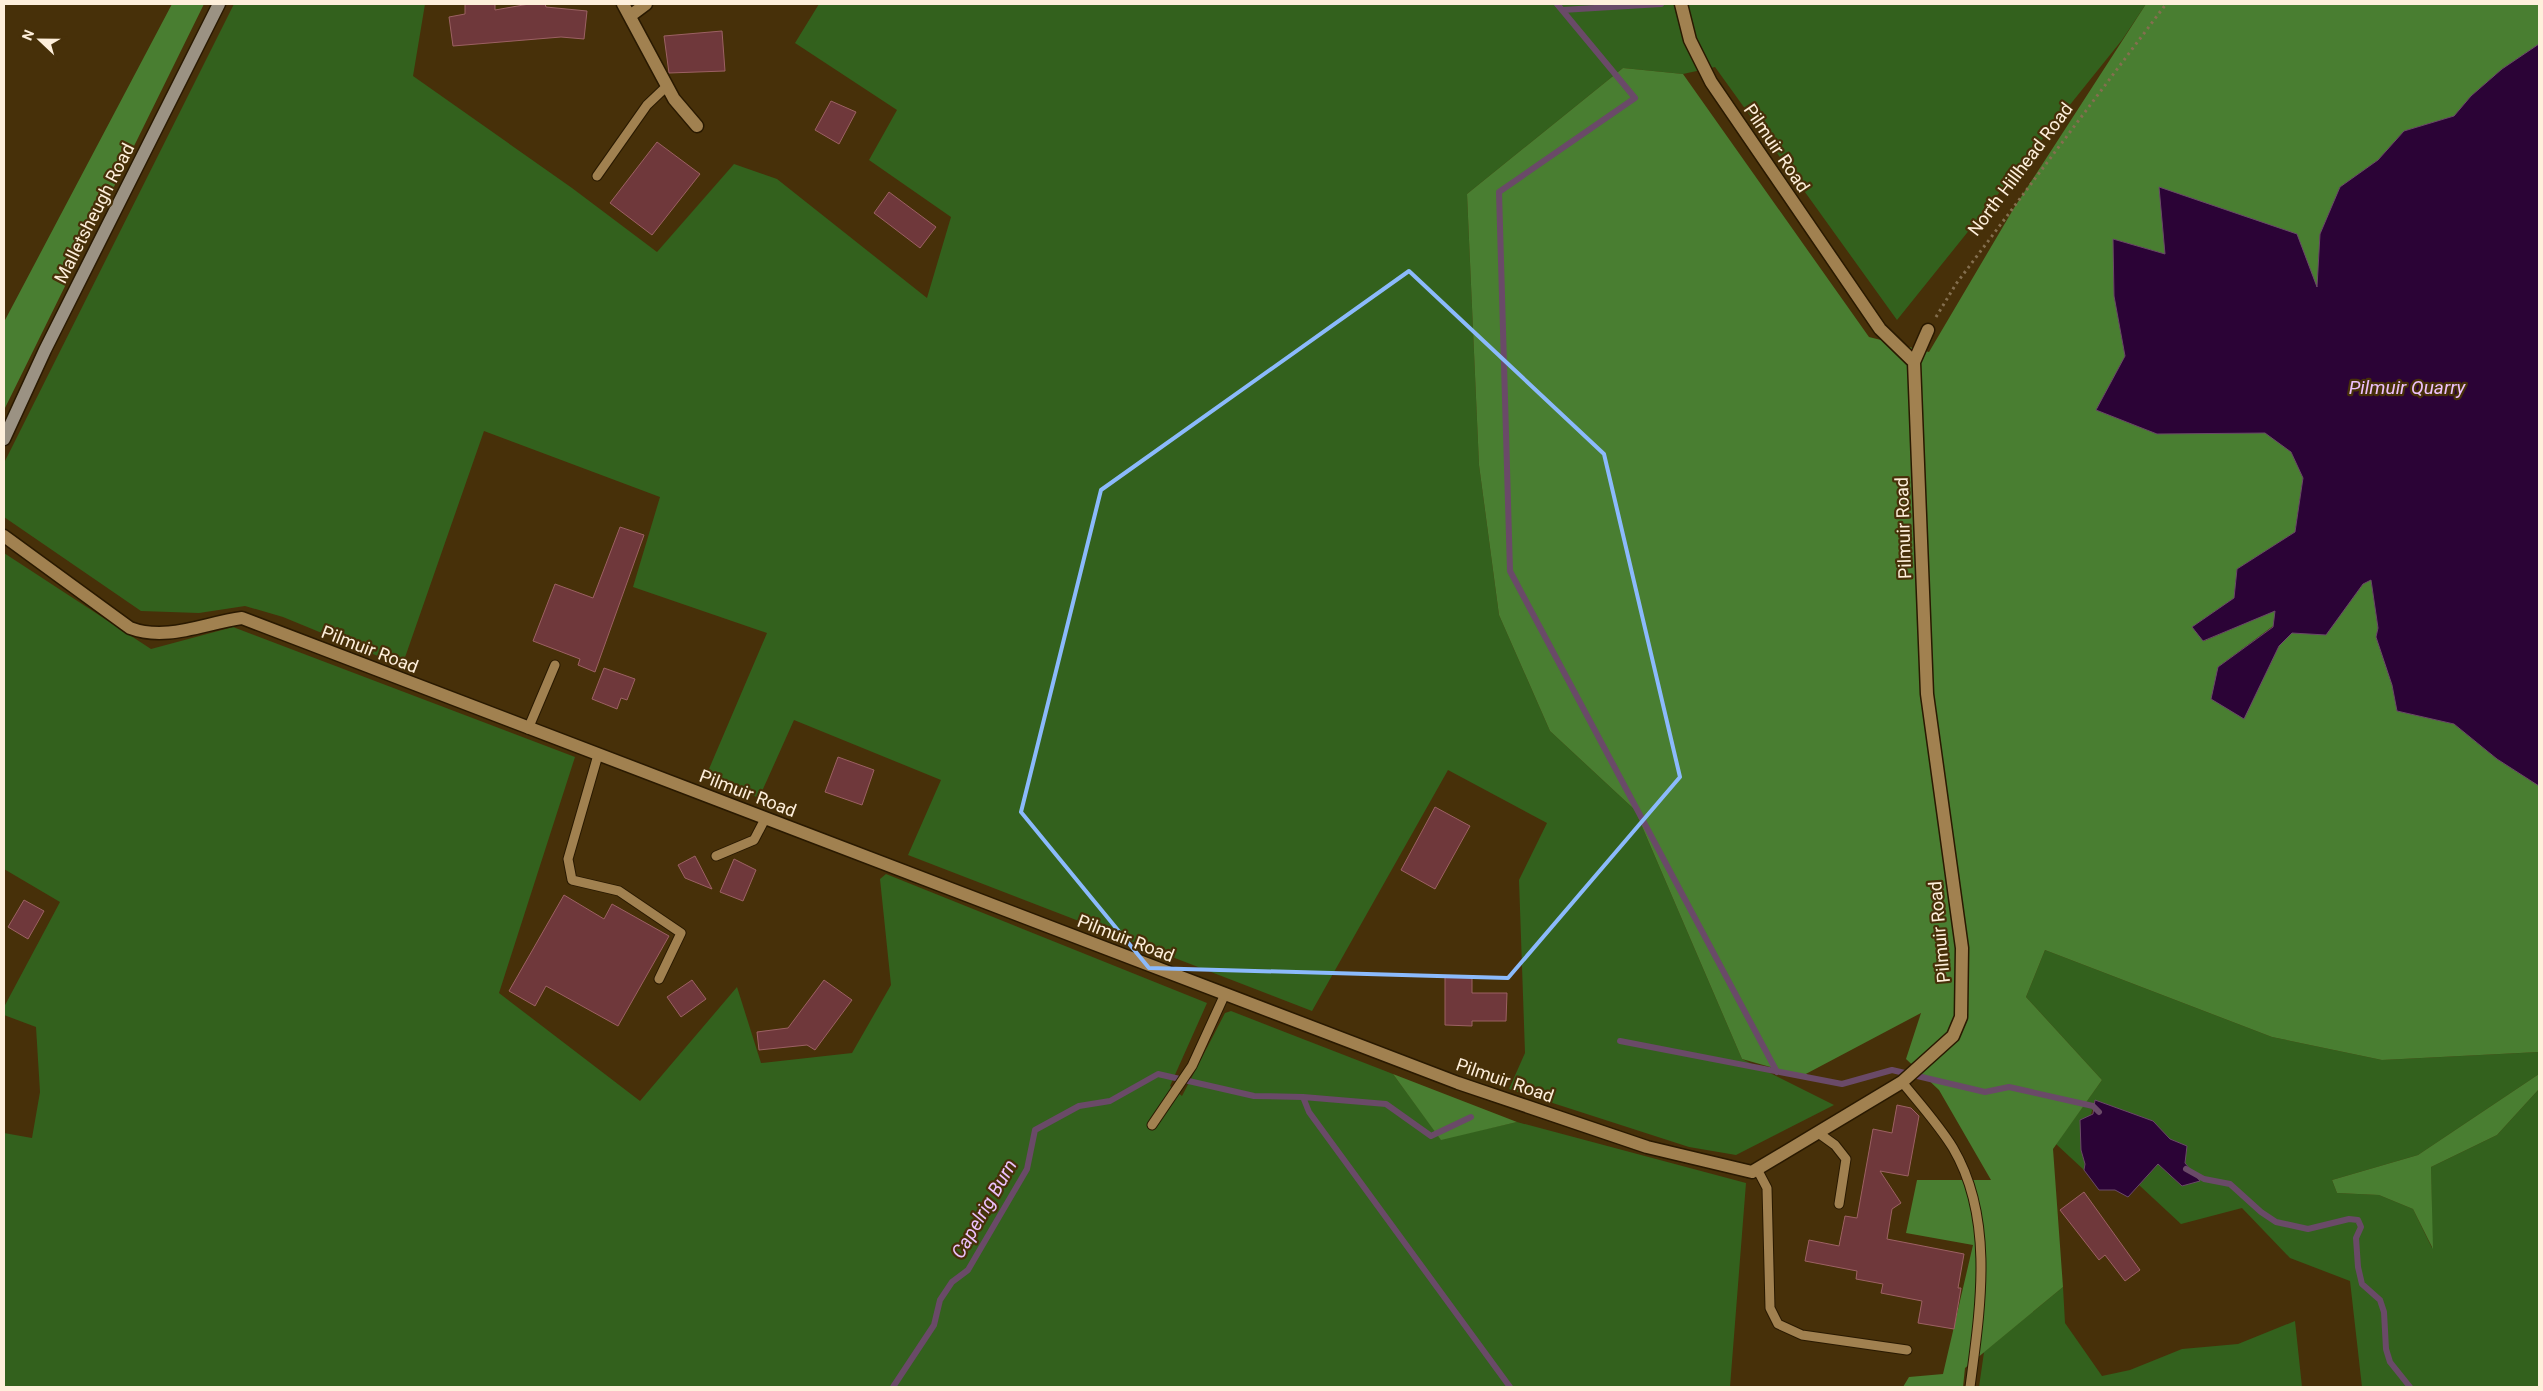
<svg xmlns="http://www.w3.org/2000/svg" width="2543" height="1391" viewBox="0 0 2543 1391" font-family="Roboto,sans-serif">
  <style>
    .green { fill: #33611d }
    .forest { fill: #497e31 }
    .water { fill: #2b0336; stroke: #6a4a68 }
    .lines { fill: none; stroke-linecap: round; stroke-linejoin: round }
    .stream { stroke: #6a4a68; stroke-width: 6 }
    .building { fill: #6f383b; stroke: #9c6163 }
    .lane-casing { stroke: #291901; stroke-width: 11 }
    .street-casing { stroke: #291901; stroke-width: 15 }
    .secondary-casing { stroke: #291901; stroke-width: 15 }
    .path { stroke: #846f4f; stroke-width: 3; stroke-dasharray: 2.5 4; stroke-linecap: butt }
    .lane { stroke: #a18150; stroke-width: 9 }
    .street { stroke: #a18150; stroke-width: 12 }
    .secondary { stroke: #9b9283; stroke-width: 12 }
    .marked { fill: none; stroke: #8bbafc; stroke-width: 4; stroke-linejoin: round }
    .labels { text-anchor: middle; dominant-baseline: central; stroke-width: 4.5; stroke-linejoin: round; paint-order: stroke }
    .street-label { font-size: 18px; fill: #feefdb; stroke: #473009 }
    .water-label { font-size: 19px; font-style: italic; fill: #edc1fc; stroke: #473009 }
  </style>
  <rect width="100%" height="100%" fill="#473009"/>
  <path class="green" d="M 234,4 L 425,4 L 413,76 L 572,188 L 657,252 L 734,164 L 777,179 L 927,298 L 951,217 L 869,160 L 897,110 L 795,43 L 819,4 L 2146,4 L 2122,40 L 1897,320 L 1715,67 L 1683,74 L 1623,68 L 1467,194 L 1479,465 L 1499,615 L 1550,731 L 1635,810 L 1742,1059 L 1834,1105 L 1736,1155 L 1689,1147 L 1509,1089 L 1525,1053 L 1519,880 L 1547,823 L 1448,770 L 1312,1011 L 908,855 L 941,780 L 794,720 L 759,798 L 706,776 L 767,633 L 633,587 L 660,497 L 484,431 L 402,666 L 283,617 L 245,606 L 199,613 L 141,611 L 4,517 L 4,463 Z
    M 4,553 L 151,649 L 233,627 L 575,757 L 499,993 L 640,1101 L 737,987 L 761,1063 L 852,1053 L 891,985 L 880,879 L 886,874 L 1207,1003 L 1170,1086 L 1182,1096 L 1225,1013 L 1231,1011 L 1393,1074 L 1441,1139 L 1517,1122 L 1746,1183 L 1730,1387 L 4,1387 L 4,1133 L 32,1138 L 40,1092 L 36,1027 L 4,1015 L 4,1007 L 60,902 L 4,869 Z
    M 2045,950 L 2272,1037 L 2382,1060 L 2539,1052 L 2539,1074 L 2418,1155 L 2332,1180 L 2337,1193 L 2379,1195 L 2413,1209 L 2432,1248 L 2431,1167 L 2497,1135 L 2539,1089 L 2539,1387 L 2362,1387 L 2350,1281 L 2290,1258 L 2242,1208 L 2181,1224 L 2139,1185 L 2158,1164 L 2182,1186 L 2199,1181 L 2185,1163 L 2187,1146 L 2170,1139 L 2153,1121 L 2095,1100 L 2081,1150 L 2085,1164 L 2084,1170 L 2056,1144 L 2102,1080 L 2026,997 Z
    M 2063,1287 L 2065,1323 L 2102,1376 L 2130,1370 L 2182,1349 L 2238,1344 L 2295,1321 L 2302,1387 L 1979,1387 L 1984,1352 Z"/>
  <path class="forest" d="M 172,4 L 204,4 L 4,410 L 4,322 Z
    M 2146,4 L 2539,4 L 2539,44 L 2502,69 L 2471,96 L 2454,116 L 2404,131 L 2378,160 L 2340,187 L 2320,234 L 2317,289 L 2165,254 L 2113,239 L 2114,296 L 2125,356 L 2096,410 L 2157,434 L 2265,432 L 2291,452 L 2303,478 L 2295,532 L 2237,569 L 2234,598 L 2192,627 L 2204,641 L 2276,610 L 2273,626 L 2218,667 L 2244,718 L 2279,646 L 2292,633 L 2326,634 L 2363,584 L 2371,580 L 2378,628 L 2376,637 L 2392,685 L 2397,711 L 2454,724 L 2497,759 L 2539,786 L 2539,1052 L 2382,1060 L 2272,1037 L 2045,950 L 2026,997 L 2102,1080 L 2053,1149 L 2063,1287 L 1965,1368 L 1963,1387 L 1903,1387 L 1909,1377 L 1943,1374 L 1973,1245 L 1906,1233 L 1917,1180 L 1991,1180 L 1939,1090 L 1906,1059 L 1921,1013 L 1802,1076 L 1742,1059 L 1635,810 L 1550,731 L 1499,615 L 1479,465 L 1467,194 L 1623,68 L 1683,74 L 1869,337 L 1929,352 L 2014,208 Z
    M 1393,1074 L 1517,1122 L 1441,1140 Z
    M 2539,1074 L 2539,1089 L 2497,1135 L 2431,1167 L 2433,1249 L 2413,1209 L 2379,1195 L 2337,1193 L 2332,1180 L 2418,1155 Z"/>
  <path class="water" d="M 2539,44 L 2539,786 L 2497,759 L 2454,724 L 2397,711 L 2392,685 L 2376,637 L 2378,628 L 2371,580 L 2363,584 L 2326,635 L 2292,633 L 2279,646 L 2244,719 L 2211,699 L 2218,667 L 2273,627 L 2275,611 L 2203,641 L 2192,627 L 2234,598 L 2237,569 L 2295,532 L 2303,478 L 2291,452 L 2265,433 L 2157,434 L 2096,410 L 2125,356 L 2114,296 L 2113,239 L 2165,254 L 2159,187 L 2297,234 L 2317,287 L 2320,234 L 2340,187 L 2378,160 L 2404,131 L 2454,116 L 2471,96 L 2502,69 Z
    M 2095,1100 L 2153,1121 L 2170,1139 L 2187,1146 L 2185,1163 L 2200,1181 L 2182,1186 L 2158,1164 L 2128,1197 L 2115,1190 L 2099,1190 L 2084,1170 L 2085,1164 L 2081,1150 L 2080,1120 L 2093,1114 Z"/>
  <g class="lines">
    <path class="stream" d="M 1557,4 L 1635,98 L 1499,192 L 1510,571 L 1777,1072
      M 1562,10 L 1661,4
      M 1620,1041 L 1842,1084 L 1892,1070 L 1985,1092 L 2009,1087 L 2093,1106 L 2099,1112
      M 1303,1097 L 1309,1112 L 1510,1387
      M 2186,1169 L 2204,1179 L 2230,1184 L 2261,1212 L 2276,1222 L 2308,1229 L 2349,1219 L 2358,1220 L 2361,1227 L 2356,1238 L 2358,1267 L 2362,1284 L 2380,1300 L 2384,1312 L 2386,1349 L 2390,1362 L 2410,1387
      M 893,1387 L 934,1325 L 940,1300 L 952,1282 L 968,1270 L 1027,1169 L 1035,1130 L 1079,1106 L 1110,1101 L 1158,1074 L 1254,1096 L 1303,1097 L 1386,1104 L 1431,1136 L 1471,1117"/>
  </g>
  <path class="building" d="M 465,4 L 495,4 L 495,10 L 529,4 L 545,4 L 546,7 L 587,11 L 584,39 L 561,37 L 453,46 L 449,17 L 465,14 Z
    M 722,31 L 725,71 L 669,73 L 664,36 Z
    M 831,101 L 856,112 L 839,144 L 815,130 Z
    M 657,142 L 700,174 L 652,235 L 610,203 Z
    M 889,192 L 936,227 L 920,248 L 874,213 Z
    M 620,527 L 644,535 L 595,672 L 578,665 L 580,659 L 533,641 L 555,584 L 593,598 Z
    M 604,668 L 635,679 L 627,700 L 621,698 L 617,709 L 592,699 Z
    M 838,757 L 874,770 L 862,805 L 825,792 Z
    M 1435,807 L 1470,826 L 1435,889 L 1401,870 Z
    M 695,856 L 712,889 L 685,878 L 678,865 Z
    M 734,859 L 756,870 L 743,901 L 720,892 Z
    M 564,895 L 604,919 L 612,904 L 669,936 L 618,1026 L 546,986 L 535,1006 L 509,991 Z
    M 24,900 L 44,911 L 28,939 L 8,927 Z
    M 1445,977 L 1472,977 L 1472,993 L 1507,993 L 1506,1021 L 1472,1021 L 1472,1026 L 1445,1025 Z
    M 692,980 L 706,999 L 681,1017 L 667,997 Z
    M 824,980 L 852,1000 L 815,1050 L 807,1045 L 759,1050 L 757,1032 L 788,1028 Z
    M 1897,1105 L 1911,1108 L 1919,1116 L 1908,1176 L 1880,1171 L 1901,1203 L 1892,1209 L 1887,1239 L 1964,1254 L 1958,1288 L 1961,1288 L 1954,1329 L 1918,1323 L 1922,1301 L 1881,1293 L 1883,1284 L 1856,1279 L 1857,1271 L 1805,1261 L 1809,1240 L 1839,1246 L 1845,1216 L 1857,1218 L 1873,1129 L 1892,1133 Z
    M 2084,1192 L 2140,1270 L 2125,1281 L 2105,1255 L 2099,1260 L 2060,1210 Z"/>
  <g class="lines">
    <g class="lane-casing">
      <path id="lane" d="M 597,176 L 647,105 L 667,86
        M 528,729 L 555,665
        M 598,755 L 568,859 L 572,880 L 619,891 L 681,933 L 659,979
        M 716,856 L 754,840 L 765,819
        M 1902,1082 C 1919,1103 1939,1125 1953,1148 C 1995,1219 1980,1310 1970,1387
        M 1152,1125 L 1192,1066 L 1225,994
        M 1817,1132 L 1835,1145 L 1846,1159 L 1839,1204
        M 1757,1169 L 1767,1188 L 1770,1308 L 1778,1324 L 1802,1335 L 1907,1350"/>
    </g>
    <g class="street-casing">
      <path id="street" d="M 623,4 L 674,99 L 697,126
        M 630,16 L 646,4
        M 1914,362 L 1928,330
        M 4,536 L 130,628 C 167,642 204,623 242,618 L 1458,1083 L 1647,1147 L 1752,1172 L 1902,1082 L 1953,1036 L 1961,1017 L 1962,948 L 1927,694 L 1914,362 L 1880,329 L 1711,82 L 1690,40 L 1681,4"/>
    </g>
    <g class="secondary-casing">
      <path id="secondary" d="M 4,439 L 45,350 L 219,4"/>
    </g>
    <path class="path" d="M 1936,317 L 1956,284 L 2166,4"/>
    <use href="#lane" class="lane"/>
    <use href="#street" class="street"/>
    <use href="#secondary" class="secondary"/>
  </g>
  <path class="marked" d="M 1409,271 L 1604,454 L 1680,777 L 1508,978 L 1149,968 L 1021,812 L 1101,490 Z"/>
  <g class="labels">
    <g class="street-label">
      <text transform="translate(1777 148) rotate(56)">Pilmuir Road</text>
      <text transform="translate(2020 169) rotate(-53)">North Hillhead Road</text>
      <text transform="translate(94 213) rotate(-63)">Malletsheugh Road</text>
      <text transform="translate(1903 528) rotate(-92)">Pilmuir Road</text>
      <text transform="translate(370 649) rotate(21)">Pilmuir Road</text>
      <text transform="translate(748 793) rotate(21)">Pilmuir Road</text>
      <text transform="translate(1939 932) rotate(-95)">Pilmuir Road</text>
      <text transform="translate(1126 938) rotate(21)">Pilmuir Road</text>
      <text transform="translate(1505 1080) rotate(19)">Pilmuir Road</text>
    </g>
    <g class="water-label">
      <text x="2407" y="387">Pilmuir Quarry</text>
      <text transform="translate(984 1209) rotate(-60)">Capelrig Burn</text>
    </g>
  </g>
  <rect width="2543" height="1391" fill="none" stroke="#feefdb" stroke-width="10"/>
  <g transform="translate(40 40) rotate(292)" stroke="#473009" stroke-width="4" paint-order="stroke">
  <path d="M0-4L9 19L0 12L-9 19Z" fill="#feefdb"/>
  <text y="-8" font-size="14" font-weight="bold" text-anchor="middle" fill="#feefdb">N</text>
  </g>
</svg>
